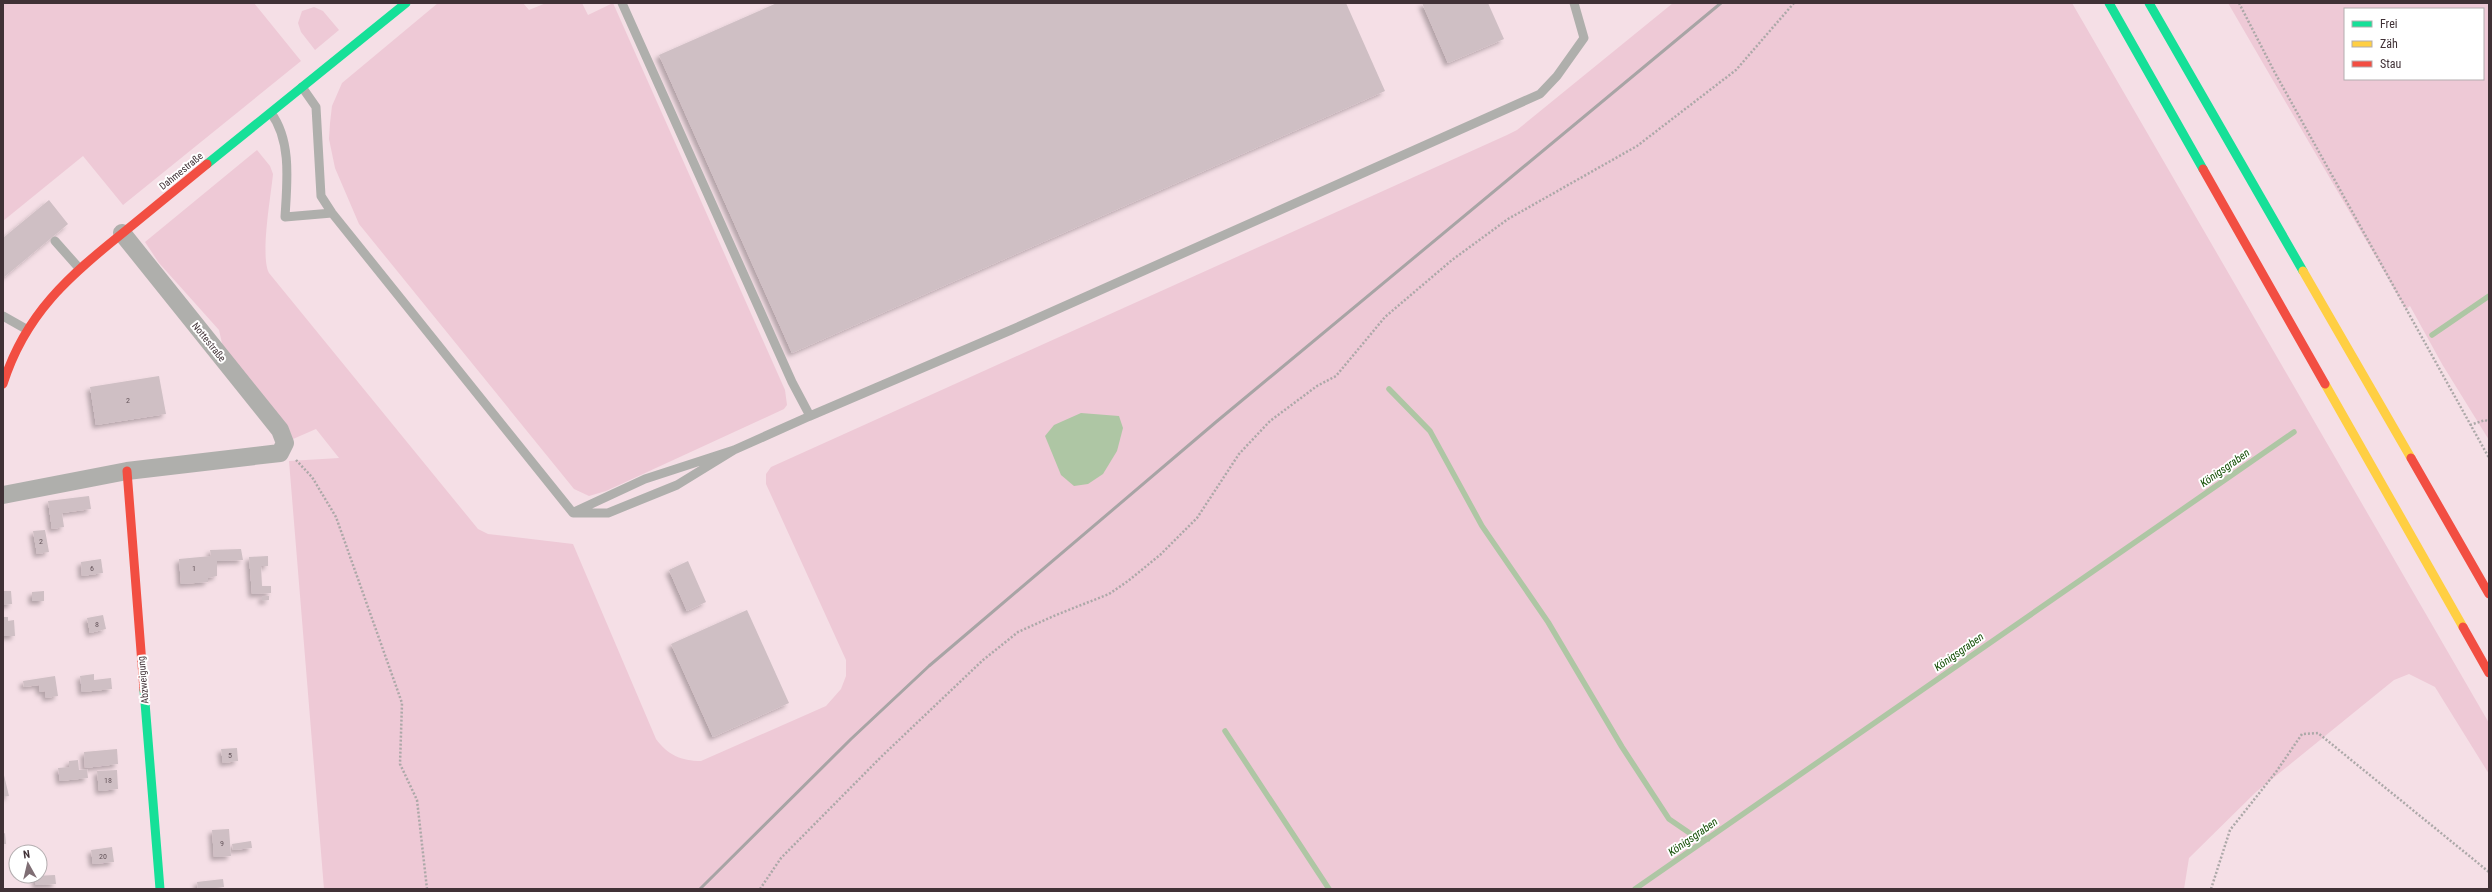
<svg xmlns="http://www.w3.org/2000/svg" width="2492" height="892" viewBox="0 0 2492 892" font-family="'Roboto Condensed',sans-serif">
  <style>
    .green { fill: #eec9d6; fill-rule: evenodd }
    .water { fill: #aec6a4 }
    .lines { fill: none; stroke-linecap: round; stroke-linejoin: round }
    .stream { stroke: #aec6a4; stroke-width: 5.5 }
    .building { fill: #cfbfc4; filter: url(#shadow) }
    .path { stroke: #aca8a8; stroke-width: 2.5; stroke-dasharray: 2 2; stroke-linecap: butt }
    .lane { stroke: #afafac; stroke-width: 9 }
    .street { stroke: #afafac; stroke-width: 18 }
    .fast { stroke: #16e098; stroke-width: 9 }
    .slow { stroke: #ffcf43; stroke-width: 9 }
    .jam { stroke: #f24e42; stroke-width: 9 }
    .rail { stroke: #a8a4a5; stroke-width: 3 }
    .labels { text-anchor: middle; dominant-baseline: central; stroke-width: 4; stroke-linejoin: round; paint-order: stroke }
    .number-label { font-size: 8px; fill: #64545a }
    .street-label { font-size: 10px; fill: #403136; stroke: #fff }
    .water-label { font-size: 11px; font-style: italic; fill: #134e05; stroke: #fff }
  </style>
  <defs>
    <filter id="shadow"><feDropShadow dx="-3.5" dy="3.5" stdDeviation="2" flood-color="#0004"/></filter>
  </defs>
  <rect width="100%" height="100%" fill="#f5dfe6"/>
  <path class="green" d="M 3,3 L 254,3 L 301,61 L 123,205 L 83,156 L 3,221 Z
    M 438,3 L 523,3 L 529,10 L 546,3 L 582,3 L 588,15 L 613,3 L 785,390 L 787,405 L 784,409 L 606,491 L 589,496 L 574,489 L 359,224 L 335,168 L 329,139 L 330,123 L 332,106 L 342,83 Z
    M 1673,3 L 2072,3 L 2489,723 L 2489,774 L 2435,687 L 2409,674 L 2394,680 L 2256,792 L 2189,858 L 2184,889 L 324,889 L 289,461 L 339,458 L 316,429 L 293,439 L 288,427 L 224,352 L 219,330 L 159,263 L 145,242 L 257,150 L 270,166 L 273,174 C 271,196 260,256 269,273 L 478,529 L 488,534 L 573,544 L 656,739 C 668,755 681,761 701,761 L 826,706 L 841,689 L 846,676 L 846,660 L 766,484 L 766,474 L 771,467 L 1507,135 L 1517,130 Z
    M 2228,3 L 2489,3 L 2489,440 L 2442,364 L 2410,306 L 2406,309 ZM 2345,9 L 2483,9 L 2483,79 L 2345,79 Z
    M 314,7 L 323,11 L 339,30 L 315,50 L 301,32 L 298,23 L 302,11 Z"/>
  <path class="water" d="M 1081,413 L 1119,416 L 1123,428 L 1117,451 L 1103,474 L 1088,484 L 1074,486 L 1061,475 L 1045,436 L 1054,425 Z"/>
  <g class="lines">
    <path class="stream" d="M 2432,335 L 2489,296
      M 1389,389 L 1430,431 L 1482,526 L 1548,622 L 1622,747 L 1669,819 L 1691,834 L 1708,839
      M 1225,731 L 1329,889
      M 1635,889 L 2294,432"/>
  </g>
  <path class="building" d="M 777,3 L 1346,3 L 1385,91 L 792,353 L 659,55 Z
    M 1422,3 L 1488,3 L 1504,39 L 1448,63 Z
    M 49,200 L 68,224 L 3,278 L 3,238 Z
    M 159,376 L 166,414 L 96,425 L 90,387 Z
    M 89,496 L 91,509 L 62,513 L 64,527 L 52,529 L 48,501 Z
    M 45,530 L 49,552 L 37,554 L 33,531 Z
    M 241,549 L 243,560 L 217,561 L 217,576 L 208,578 L 208,582 L 181,584 L 179,559 L 211,556 L 210,550 Z
    M 268,556 L 268,566 L 261,566 L 262,586 L 271,586 L 271,593 L 252,594 L 249,557 Z
    M 101,559 L 103,573 L 82,576 L 81,562 Z
    M 688,561 L 706,602 L 687,611 L 669,570 Z
    M 3,591 L 11,591 L 12,604 L 3,605 Z
    M 44,591 L 44,601 L 32,601 L 32,592 Z
    M 262,596 L 269,596 L 269,600 L 262,601 Z
    M 747,610 L 789,703 L 713,737 L 671,644 Z
    M 103,615 L 106,629 L 90,633 L 87,618 Z
    M 3,617 L 8,617 L 8,621 L 14,620 L 15,636 L 3,636 Z
    M 94,674 L 94,680 L 111,678 L 112,689 L 82,692 L 80,676 Z
    M 55,676 L 58,696 L 46,698 L 45,691 L 40,692 L 39,685 L 24,687 L 23,681 Z
    M 237,748 L 238,761 L 223,763 L 221,749 Z
    M 117,749 L 118,764 L 85,768 L 84,752 Z
    M 78,760 L 79,770 L 87,769 L 88,778 L 60,781 L 58,768 L 69,767 L 69,761 Z
    M 117,770 L 118,789 L 99,791 L 97,771 Z
    M 3,771 L 9,796 L 3,797 Z
    M 229,829 L 231,856 L 214,857 L 212,830 Z
    M 5,833 L 6,844 L 3,844 L 3,834 Z
    M 251,841 L 252,848 L 233,850 L 232,844 Z
    M 112,847 L 114,862 L 93,864 L 91,850 Z
    M 55,875 L 56,884 L 36,885 L 35,876 Z
    M 223,879 L 224,887 L 198,889 L 197,882 Z"/>
  <g class="lines">
    <path class="path" d="M 2239,3 L 2274,71 L 2489,458
      M 2470,425 L 2485,420 L 2489,422
      M 296,460 L 312,477 L 336,517 L 402,703 L 400,764 L 417,800 L 427,889
      M 760,889 L 781,858 L 881,757 L 983,660 L 1018,632 L 1056,615 L 1109,594 L 1128,581 L 1160,555 L 1197,518 L 1239,454 L 1270,421 L 1317,386 L 1336,376 L 1385,317 L 1452,260 L 1508,219 L 1637,146 L 1736,70 L 1794,3
      M 2211,889 L 2230,830 L 2276,772 L 2302,734 L 2318,733 L 2489,872"/>
    <path class="lane" d="M 622,3 L 792,382 L 810,416 L 1011,330 L 1540,94 L 1557,76 L 1584,38 L 1574,3
      M 302,87 L 316,107 L 321,196 L 332,213 L 573,513 L 608,513 L 677,485 L 734,450
      M 271,113 C 292,141 287,183 285,217 L 332,213
      M 55,241 L 79,268
      M 3,316 L 26,329
      M 576,511 L 645,479 L 734,450 L 810,416"/>
    <path class="street" d="M 3,495 L 127,471 L 280,453 L 285,443 L 280,430 L 122,233"/>
    <path class="fast" d="M 2109,3 L 2203,169
      M 2149,3 L 2303,271
      M 207,164 L 406,3
      M 144,690 L 160,889"/>
    <path class="slow" d="M 2303,271 L 2411,458
      M 2325,384 L 2463,627"/>
    <path class="jam" d="M 2203,169 L 2325,384
      M 3,384 C 25,314 69,276 124,232 C 152,209 179,187 207,164
      M 2411,458 L 2489,594
      M 127,471 L 144,690
      M 2463,627 L 2489,673"/>
    <path class="rail" d="M 700,889 L 851,739 L 929,666 L 1216,422 L 1721,3"/>
  </g>
  <g class="labels">
    <g class="number-label">
      <text x="128" y="400">2</text>
      <text x="41" y="541">2</text>
      <text x="92" y="568">6</text>
      <text x="194" y="568">1</text>
      <text x="97" y="624">8</text>
      <text x="230" y="755">5</text>
      <text x="108" y="780">18</text>
      <text x="222" y="843">9</text>
      <text x="103" y="856">20</text>
    </g>
    <g class="street-label">
      <text transform="translate(181 171) rotate(-39)">Dahmestraße</text>
      <text transform="translate(209 342) rotate(51)">Nottestraße</text>
      <text transform="translate(143 680) rotate(-95)">Abzweigung</text>
    </g>
    <g class="water-label">
      <text transform="translate(2225 468) rotate(-35)">Königsgraben</text>
      <text transform="translate(1959 652) rotate(-35)">Königsgraben</text>
      <text transform="translate(1693 837) rotate(-35)">Königsgraben</text>
    </g>
  </g>
  <rect width="2492" height="892" fill="none" stroke="#403136" stroke-width="8"/>
  <rect x="2344" y="8" width="140" height="72" fill="#ffffff" stroke="#b3adaf"/>
  <rect x="2352" y="21" width="20" height="6" fill="#16e098" stroke="#b3adaf"/>
  <text x="2380" y="28" font-size="12" fill="#403136">Frei</text>
  <rect x="2352" y="41" width="20" height="6" fill="#ffcf43" stroke="#b3adaf"/>
  <text x="2380" y="48" font-size="12" fill="#403136">Zäh</text>
  <rect x="2352" y="61" width="20" height="6" fill="#f24e42" stroke="#b3adaf"/>
  <text x="2380" y="68" font-size="12" fill="#403136">Stau</text>
  <g transform="translate(28 864) rotate(352)"><circle r="19" fill="#ffffff" stroke="#b3adaf"/>
  <path d="M0-3L7 15L0 10L-7 15Z" fill="#7f6e74"/>
  <text y="-6" font-size="11" font-weight="bold" text-anchor="middle" fill="#403136">N</text>
  </g>
</svg>
